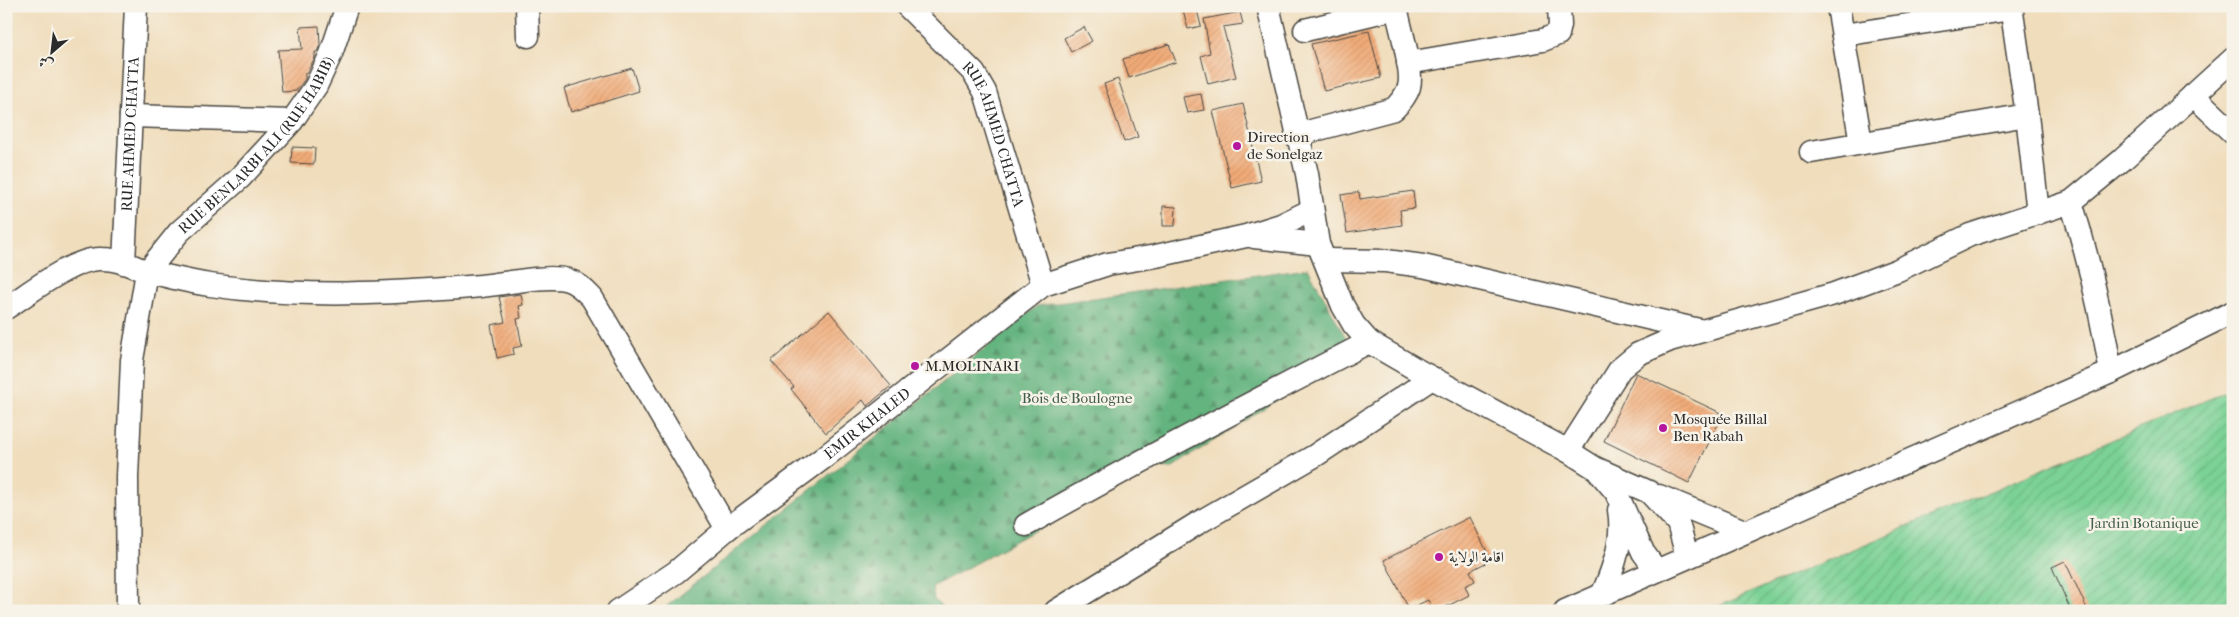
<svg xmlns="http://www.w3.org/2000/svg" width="2239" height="617" viewBox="0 0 2239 617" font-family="'IM FELL French Canon',Amiri,serif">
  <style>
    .forest { fill: url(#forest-firs); stroke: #487055 }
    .garden { fill: url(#garden-furrows); stroke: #537e60 }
    .building { fill: url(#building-hatch) }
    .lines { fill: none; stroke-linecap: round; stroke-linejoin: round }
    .minor-casing { stroke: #494641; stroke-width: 25 }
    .minor { stroke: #fff; stroke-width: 22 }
    .poi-dot { fill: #b5179e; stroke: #f7f3e8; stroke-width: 2 }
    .labels { text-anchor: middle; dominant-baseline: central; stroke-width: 5; stroke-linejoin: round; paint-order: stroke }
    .street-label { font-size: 15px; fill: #2b2b2b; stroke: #f7f3e8 }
    .poi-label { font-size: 15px; fill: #2b2b2b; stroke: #f7f3e8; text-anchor: start }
    .park-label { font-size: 15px; fill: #435d4b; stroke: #f7f3e8 }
  </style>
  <defs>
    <pattern id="forest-firs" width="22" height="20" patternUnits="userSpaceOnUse" patternTransform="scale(1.25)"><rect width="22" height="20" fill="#64b47f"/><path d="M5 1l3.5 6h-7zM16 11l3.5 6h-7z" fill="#539368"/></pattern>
    <pattern id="garden-furrows" width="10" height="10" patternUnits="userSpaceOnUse" patternTransform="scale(1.25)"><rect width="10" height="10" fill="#7bd296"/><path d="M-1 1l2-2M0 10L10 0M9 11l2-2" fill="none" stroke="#6ab481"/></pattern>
    <pattern id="building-hatch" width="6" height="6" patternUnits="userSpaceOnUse" patternTransform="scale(1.25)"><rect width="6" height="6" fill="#f1ab78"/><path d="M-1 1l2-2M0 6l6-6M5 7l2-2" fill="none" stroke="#cf9368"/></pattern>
  </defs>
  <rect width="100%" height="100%" fill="#f7f3e8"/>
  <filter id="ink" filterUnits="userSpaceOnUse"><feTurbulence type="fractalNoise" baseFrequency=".02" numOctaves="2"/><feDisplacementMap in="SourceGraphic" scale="10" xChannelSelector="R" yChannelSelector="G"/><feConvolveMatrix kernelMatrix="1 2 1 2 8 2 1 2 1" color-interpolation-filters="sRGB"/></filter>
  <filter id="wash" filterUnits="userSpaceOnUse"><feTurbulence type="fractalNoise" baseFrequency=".0096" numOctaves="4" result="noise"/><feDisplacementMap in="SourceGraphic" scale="20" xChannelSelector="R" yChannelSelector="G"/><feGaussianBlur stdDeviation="1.12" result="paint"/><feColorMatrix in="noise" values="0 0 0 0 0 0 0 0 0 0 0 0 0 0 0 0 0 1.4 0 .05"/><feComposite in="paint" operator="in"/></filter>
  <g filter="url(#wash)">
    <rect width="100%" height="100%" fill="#f0ddbc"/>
    <path class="forest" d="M 1308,268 L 1353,351 L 1171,468 L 1152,466 L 932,587 L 934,600 L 946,611 L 661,611 L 1037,306 Z"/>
    <path class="garden" d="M 2233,389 L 2233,611 L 1707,611 Z"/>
    <g id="blocks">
      <path class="building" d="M 1182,6 L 1196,6 L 1201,26 L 1188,29 Z
        M 1240,12 L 1243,24 L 1223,27 L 1236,77 L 1208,84 L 1201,56 L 1210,53 L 1204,19 Z
        M 319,26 L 320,45 L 317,52 L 315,52 L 315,57 L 307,73 L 305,73 L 305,79 L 296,91 L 282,92 L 278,50 L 302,49 L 300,27 Z
        M 1084,27 L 1092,41 L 1071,52 L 1064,38 Z
        M 1369,31 L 1381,78 L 1324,91 L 1311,44 Z
        M 1169,44 L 1176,62 L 1129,78 L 1123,59 Z
        M 632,68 L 639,91 L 571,112 L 564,88 Z
        M 1118,79 L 1138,137 L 1124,142 L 1104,84 Z
        M 1201,94 L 1204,110 L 1187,113 L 1183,97 Z
        M 1243,104 L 1261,181 L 1232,188 L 1213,111 Z
        M 292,147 L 315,148 L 314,164 L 291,163 Z
        M 1413,191 L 1415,208 L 1400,210 L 1402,225 L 1347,233 L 1341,195 L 1359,192 L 1360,199 Z
        M 1163,206 L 1176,207 L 1175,226 L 1163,226 Z
        M 521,294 L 523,305 L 519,306 L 521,318 L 517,319 L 522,346 L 513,348 L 514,354 L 497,358 L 491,325 L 505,322 L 499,297 Z
        M 829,311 L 891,386 L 867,406 L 863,400 L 826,433 L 791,389 L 794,387 L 771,361 Z
        M 1636,373 L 1723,414 L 1689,483 L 1604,441 Z
        M 1470,517 L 1491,560 L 1470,571 L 1475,581 L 1465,586 L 1469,595 L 1438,611 L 1433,611 L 1428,600 L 1409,609 L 1384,560 Z
        M 2065,561 L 2088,611 L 2071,611 L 2052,567 Z"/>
    </g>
  </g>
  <g filter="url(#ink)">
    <use href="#blocks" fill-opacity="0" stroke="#494641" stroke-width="1"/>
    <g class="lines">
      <g class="minor-casing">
        <g id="minor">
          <path d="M 527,6 L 528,36"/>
          <path id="s1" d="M 907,6 L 974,73 L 985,92 L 1043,285"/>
          <path d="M 1268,6 L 1307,174 L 1318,244 L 1343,306 L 1354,325 L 1369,342 L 1419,371 L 1568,451 L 1595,468 L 1649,492 L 1678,523 L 1687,556"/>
          <path d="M 1838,6 L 1861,143"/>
          <path d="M 2011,6 L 2027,115 L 2038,213"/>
          <path d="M 1305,30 L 1396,8"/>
          <path d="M 1843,35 L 2011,9"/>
          <path d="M 1408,63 L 1543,40 L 1558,34 L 1560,25 L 1559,6"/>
          <path d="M 2193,95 L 2233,133"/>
          <path d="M 131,116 L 292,121"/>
          <path d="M 1296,135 L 1394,109 C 1401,102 1406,96 1409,87 C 1414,69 1399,26 1396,6"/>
          <path d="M 1811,152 L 2027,115"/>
          <path d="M 2071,202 C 2089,259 2101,313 2111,372"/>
          <path d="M 1254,237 L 1318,244"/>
          <path d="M 1325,260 L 1386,261 L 1423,266 L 1699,330"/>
          <path id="s2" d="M 124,263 L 136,6"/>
          <path id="s3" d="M 6,308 C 30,293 74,257 102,259 C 118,259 133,266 147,272 L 179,232 L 240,178 L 292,121 L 316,86 L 331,54 L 347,6"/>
          <path d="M 1568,451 L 1620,369 L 1638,354 L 1670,340 L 1834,294 L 1898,270 L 1970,235 L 2071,202 L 2121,161 L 2233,59"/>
          <path d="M 1599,472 L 1616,492 L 1643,552 L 1656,570"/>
          <path d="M 1659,496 L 1744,531"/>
          <path d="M 1026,525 C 1139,461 1254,401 1369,342"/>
          <path d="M 1602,595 C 1614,568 1624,539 1619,510"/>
          <path d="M 128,611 L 127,477 L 132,360 L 147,272 C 168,276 189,282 210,285 C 299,298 391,294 481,286 C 504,284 547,274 568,280 C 578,283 584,290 592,298 L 727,529"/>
          <path id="s4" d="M 618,611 L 676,572 L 727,529 L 822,459 L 1043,285 L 1108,264 L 1156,256 L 1246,236 L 1281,225 L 1312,210"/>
          <path d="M 1056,611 L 1198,523 L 1316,455 L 1432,378"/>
          <path d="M 1565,611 L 2111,372 L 2233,312"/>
        </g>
      </g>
      <use href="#minor" class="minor"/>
    </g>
  </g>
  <g class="poi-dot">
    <circle cx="1237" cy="146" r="5"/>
    <circle cx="915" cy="366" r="5"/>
    <circle cx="1663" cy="428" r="5"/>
    <circle cx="1439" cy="557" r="5"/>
  </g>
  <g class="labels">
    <g class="street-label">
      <text stroke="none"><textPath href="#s2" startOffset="129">RUE AHMED CHATTA</textPath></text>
      <text stroke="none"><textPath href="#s1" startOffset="159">RUE AHMED CHATTA</textPath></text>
      <text stroke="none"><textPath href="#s3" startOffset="325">RUE BENLARBI ALI (RUE HABIB)</textPath></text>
      <text stroke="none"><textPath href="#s4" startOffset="312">EMIR KHALED</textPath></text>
    </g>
    <g class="poi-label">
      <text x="1247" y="137">Direction<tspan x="1247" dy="17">de Sonelgaz</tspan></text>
      <text x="925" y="366">M.MOLINARI</text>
      <text x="1673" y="419">Mosquée Billal<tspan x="1673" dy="17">Ben Rabah</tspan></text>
      <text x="1449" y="557">اقامة الولاية</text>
    </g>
    <g class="park-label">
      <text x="1077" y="398">Bois de Boulogne</text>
      <text x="2144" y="523">Jardin Botanique</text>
    </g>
  </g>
  <rect width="2239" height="617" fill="none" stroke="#f7f3e8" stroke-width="25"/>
  <g transform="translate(52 52) rotate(208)" stroke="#f7f3e8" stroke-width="4" paint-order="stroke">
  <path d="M0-4L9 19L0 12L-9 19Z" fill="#2b2b2b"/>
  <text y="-8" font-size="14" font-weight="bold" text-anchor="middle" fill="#2b2b2b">ش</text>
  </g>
</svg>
